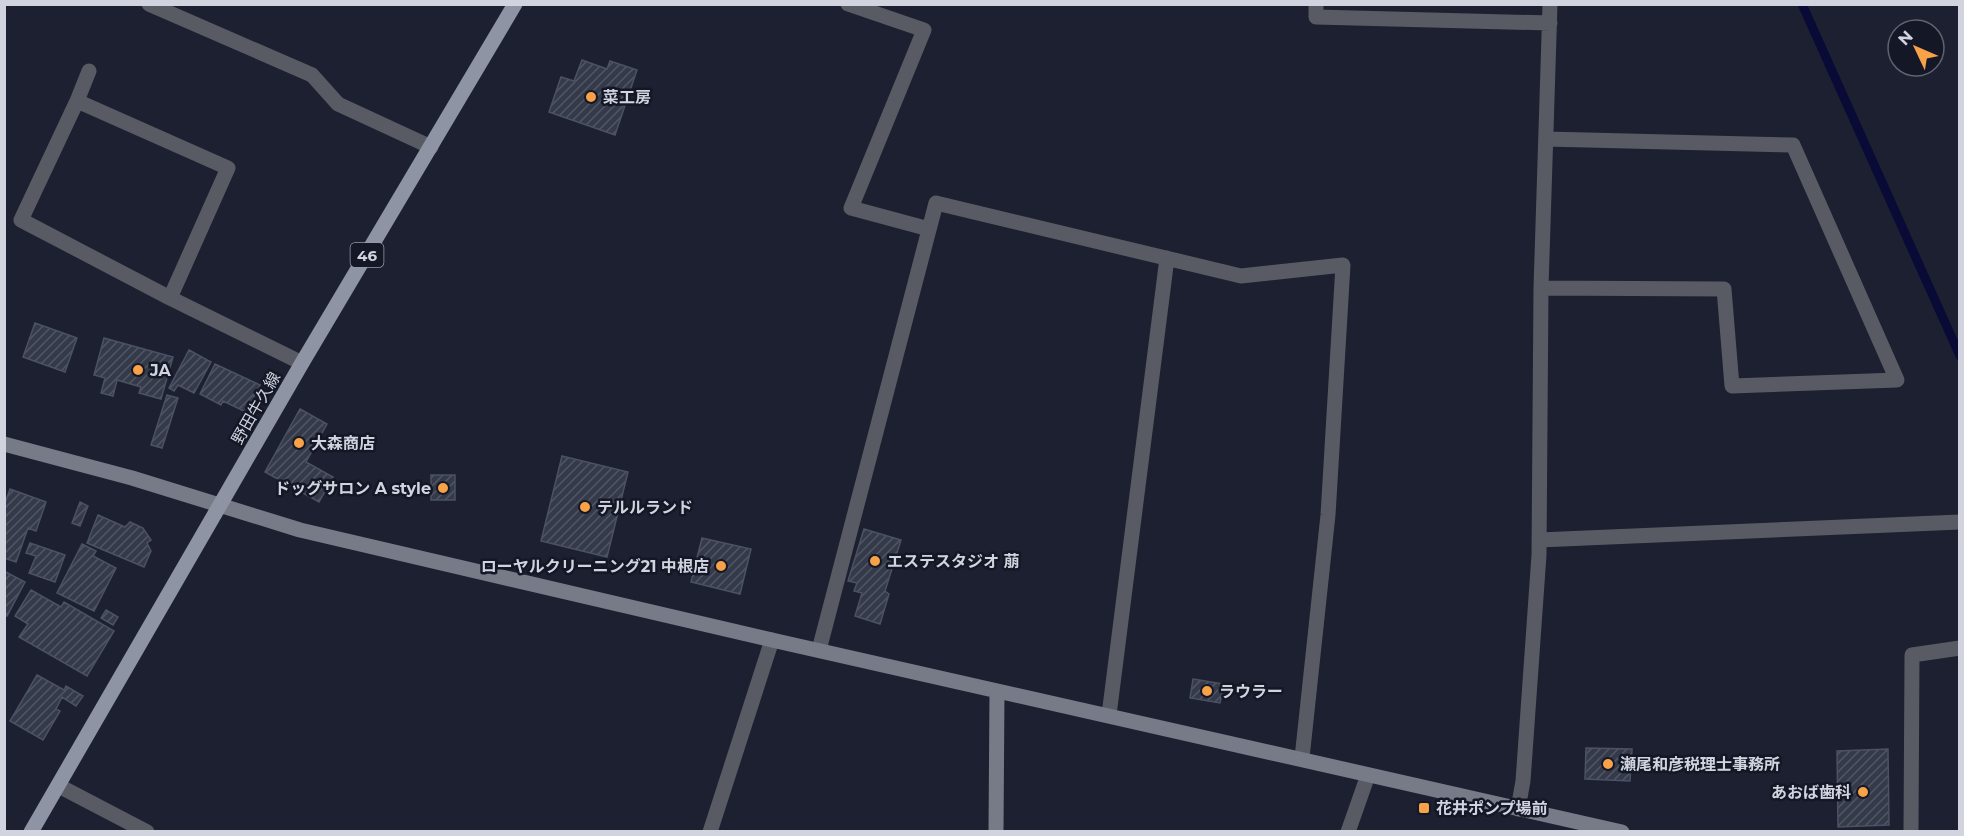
<svg xmlns="http://www.w3.org/2000/svg" width="1964" height="836" viewBox="0 0 1964 836" font-family="Montserrat,'Noto Sans JP',sans-serif">
  <style>
    .lines { fill: none; stroke-linecap: round; stroke-linejoin: round }
    .stream { stroke: #090a35; stroke-width: 9 }
    .building { fill: url(#building-hatch); stroke: #4c5163; stroke-width: 1.5 }
    .street { stroke: #585b63; stroke-width: 15 }
    .secondary { stroke: #777b88; stroke-width: 15 }
    .primary { stroke: #8f94a5; stroke-width: 15 }
    .poi-dot { fill: #f7a149; stroke: #131726; stroke-width: 2 }
    .labels { text-anchor: middle; dominant-baseline: central; stroke-width: 5; stroke-linejoin: round; paint-order: stroke }
    .shield { fill: #131726; stroke: #989ba8; stroke-width: 1.5 }
    .shield-label { font-size: 15px; font-weight: bold; fill: #d1d4df }
    .poi-label { font-size: 16px; font-weight: bold; fill: #d1d4df; stroke: #131726; text-anchor: start }
    .street-label { font-size: 16px; fill: #d1d4df; stroke: #131726 }
  </style>
  <defs>
    <pattern id="building-hatch" width="6" height="6" patternUnits="userSpaceOnUse" patternTransform="scale(1.5)"><rect width="6" height="6" fill="#353a4b"/><path d="M-1 1l2-2M0 6l6-6M5 7l2-2" fill="none" stroke="#515664"/></pattern>
  </defs>
  <rect width="100%" height="100%" fill="#1c2030"/>
  <g class="lines">
    <path class="stream" d="M 1802,4 L 1960,356"/>
  </g>
  <path class="building" d="M 582,60 L 607,69 L 610,61 L 637,70 L 615,135 L 549,112 L 561,77 L 574,81 Z
    M 35,323 L 77,338 L 65,372 L 23,357 Z
    M 104,338 L 173,357 L 161,399 L 139,393 L 141,387 L 117,380 L 113,396 L 101,393 L 105,378 L 94,375 Z
    M 189,350 L 211,362 L 194,393 L 178,385 L 174,391 L 169,388 Z
    M 215,364 L 260,385 L 246,412 L 223,401 L 221,405 L 200,394 Z
    M 167,395 L 178,398 L 162,448 L 151,445 Z
    M 300,409 L 327,424 L 306,462 L 333,477 L 319,502 L 265,472 Z
    M 562,456 L 628,472 L 607,557 L 541,541 Z
    M 431,475 L 455,475 L 455,500 L 431,500 Z
    M 10,489 L 46,502 L 36,531 L 28,528 L 16,562 L 4,558 L 4,506 Z
    M 80,502 L 88,506 L 80,526 L 72,523 Z
    M 98,515 L 125,527 L 130,522 L 143,528 L 151,540 L 147,543 L 151,551 L 144,567 L 87,543 Z
    M 864,529 L 901,540 L 885,591 L 889,594 L 880,624 L 855,616 L 862,593 L 854,591 L 857,583 L 848,581 Z
    M 702,538 L 751,549 L 740,594 L 691,582 Z
    M 30,543 L 65,555 L 55,582 L 29,573 L 36,556 L 26,553 Z
    M 82,544 L 96,551 L 93,556 L 116,568 L 94,611 L 57,593 Z
    M 4,571 L 25,582 L 7,616 L 4,615 Z
    M 31,590 L 61,607 L 64,602 L 114,631 L 87,676 L 19,637 L 28,624 L 15,616 Z
    M 106,610 L 118,617 L 113,625 L 101,618 Z
    M 37,675 L 64,690 L 66,686 L 83,696 L 76,706 L 62,697 L 56,709 L 60,711 L 43,740 L 10,721 Z
    M 1193,679 L 1224,684 L 1220,703 L 1190,698 Z
    M 1586,748 L 1632,749 L 1630,781 L 1585,779 Z
    M 1888,749 L 1889,825 L 1838,827 L 1837,751 Z"/>
  <g class="lines">
    <path class="street" d="M 149,4 L 312,75 L 338,104 L 431,147
      M 848,4 L 924,30 L 851,208 L 929,229
      M 1316,4 L 1316,17 L 1550,23
      M 77,101 L 89,71
      M 1541,288 L 1724,289 L 1732,386 L 1897,380 L 1793,145 L 1546,139
      M 170,298 L 228,168 L 77,101 L 21,220 L 170,298 L 302,363
      M 1539,540 L 1960,522
      M 819,650 L 936,203 L 1241,276 L 1343,265 L 1328,515 L 1302,758
      M 1109,715 L 1167,258
      M 59,786 L 147,832
      M 1518,809 L 1523,781 L 1539,555 L 1541,288 L 1550,4
      M 710,832 L 772,640
      M 1348,832 L 1368,775
      M 1911,832 L 1912,655 L 1960,648"/>
    <path class="secondary" d="M 4,444 L 132,478 L 300,530 L 772,640 L 1622,832
      M 996,832 L 997,691"/>
    <path class="primary" d="M 31,832 L 302,363 L 515,4"/>
  </g>
  <g class="poi-dot">
    <circle cx="591" cy="97" r="6"/>
    <circle cx="138" cy="370" r="6"/>
    <circle cx="299" cy="443" r="6"/>
    <circle cx="443" cy="488" r="6"/>
    <circle cx="585" cy="507" r="6"/>
    <circle cx="875" cy="561" r="6"/>
    <circle cx="721" cy="566" r="6"/>
    <circle cx="1207" cy="691" r="6"/>
    <circle cx="1608" cy="764" r="6"/>
    <circle cx="1863" cy="792" r="6"/>
    <rect x="1418" y="802" width="12" height="12" rx="3"/>
  </g>
  <g class="labels">
    <rect class="shield" x="350.5" y="243" width="33" height="24" rx="4.5"/>
    <g class="shield-label">
      <text x="367" y="255">46</text>
    </g>
    <g class="poi-label">
      <text x="603" y="97">菜工房</text>
      <text x="150" y="370">JA</text>
      <text x="311" y="443">大森商店</text>
      <text x="431" y="488" text-anchor="end">ドッグサロン A style</text>
      <text x="597" y="507">テルルランド</text>
      <text x="887" y="561">エステスタジオ 萠</text>
      <text x="709" y="566" text-anchor="end">ローヤルクリーニング21 中根店</text>
      <text x="1219" y="691">ラウラー</text>
      <text x="1620" y="764">瀬尾和彦税理士事務所</text>
      <text x="1851" y="792" text-anchor="end">あおば歯科</text>
      <text x="1436" y="808">花井ポンプ場前</text>
    </g>
    <g class="street-label">
      <text transform="translate(256 408) rotate(-60)">野田牛久線</text>
    </g>
  </g>
  <rect width="1964" height="836" fill="none" stroke="#d1d4df" stroke-width="12"/>
  <g transform="translate(1916 48) rotate(314)"><circle r="28" fill="#131726" stroke="#5f6370" stroke-width="1.5"/>
  <path d="M0-4.5L10 22L0 15L-10 22Z" fill="#f7a149"/>
  <text y="-9" font-size="16" font-weight="bold" text-anchor="middle" fill="#d1d4df">N</text>
  </g>
</svg>
